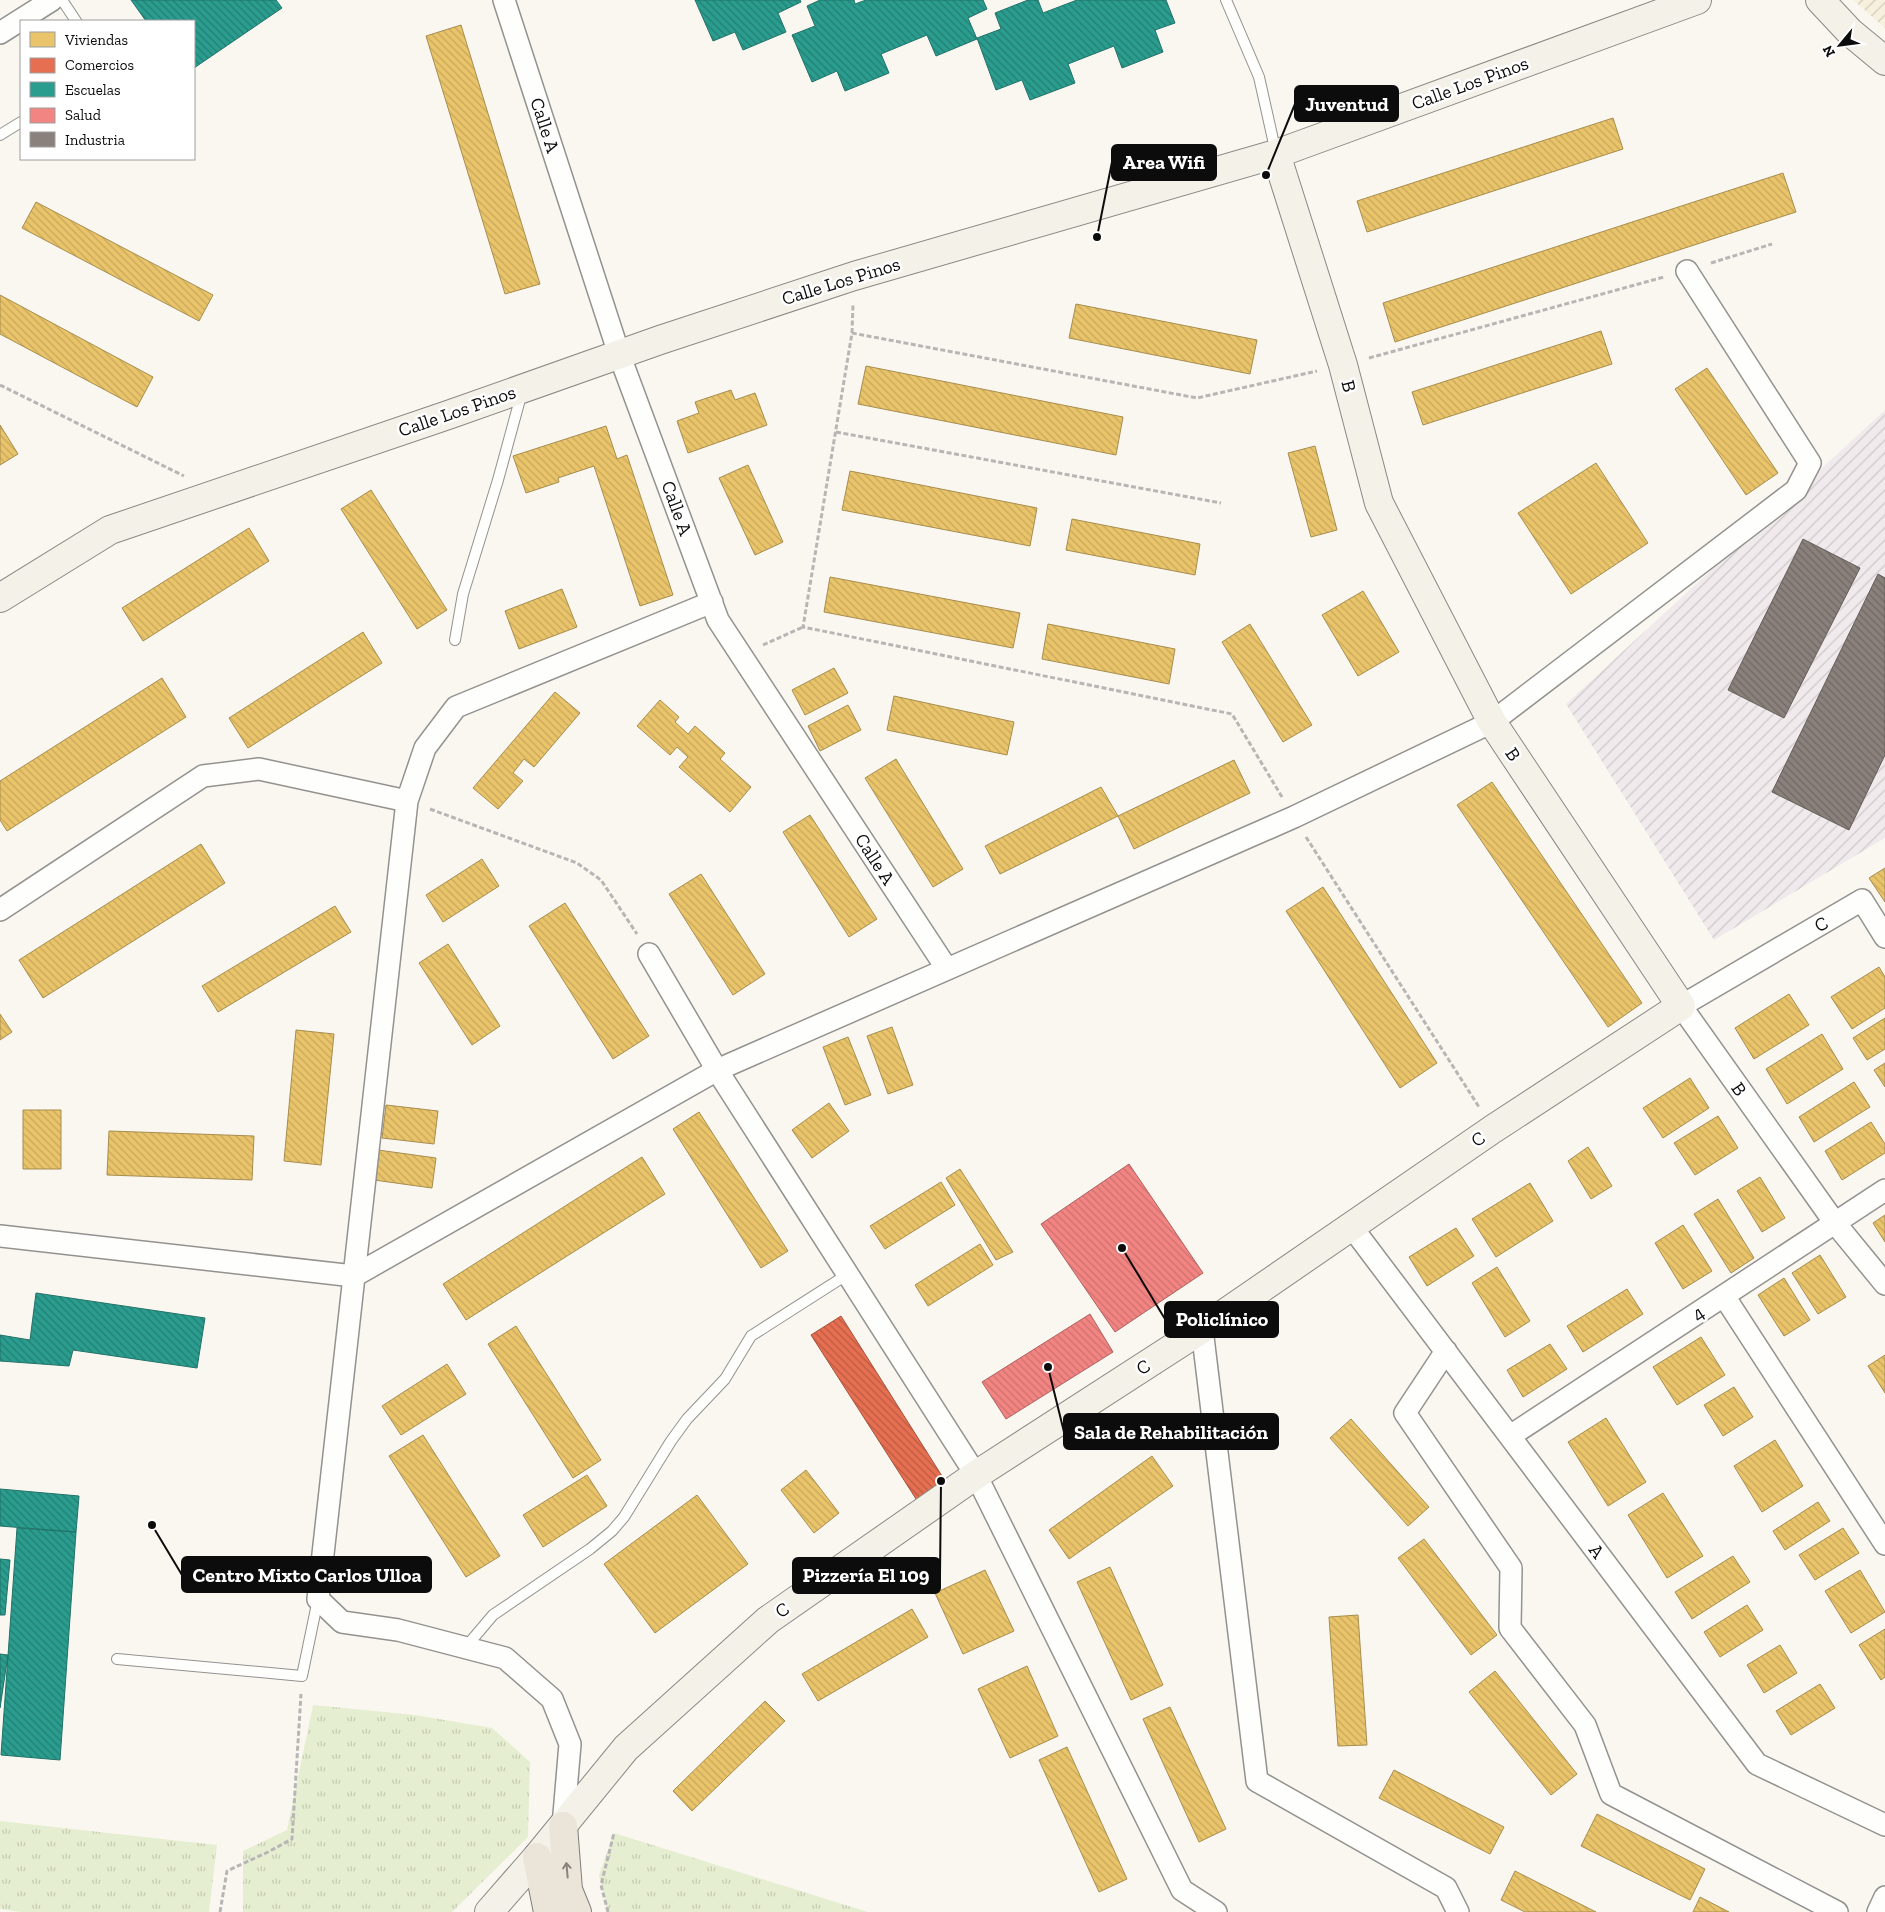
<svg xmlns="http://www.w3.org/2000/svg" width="1885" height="1912" viewBox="0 0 1885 1912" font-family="'Zilla Slab',serif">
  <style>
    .industrial { fill: url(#industrial-furrows) }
    .farmland { fill: url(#farmland-furrows) }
    .grass { fill: url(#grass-tufts) }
    .homes { fill: url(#homes-back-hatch); stroke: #a78d4e }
    .shops { fill: url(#shops-back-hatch); stroke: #a5513c }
    .schools { fill: url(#schools-back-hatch); stroke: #217268 }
    .health { fill: url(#health-back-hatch); stroke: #ad605f }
    .industry { fill: url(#industry-back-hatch); stroke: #645e5a }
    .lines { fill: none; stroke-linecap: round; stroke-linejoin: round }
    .lane-casing { stroke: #93928f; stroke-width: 12 }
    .street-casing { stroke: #93928f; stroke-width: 24 }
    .secondary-casing { stroke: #8a8885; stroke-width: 30 }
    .primary-casing { stroke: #807f7c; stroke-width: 30 }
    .path { stroke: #b7b6b5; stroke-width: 3; stroke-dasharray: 5 2.5; stroke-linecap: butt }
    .lane { stroke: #fefefd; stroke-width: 10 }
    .street { stroke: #fefefd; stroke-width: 21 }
    .secondary { stroke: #f4f1e9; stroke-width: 28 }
    .primary { stroke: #ebe4d9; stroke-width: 28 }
    .oneway { stroke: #87837d }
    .labels { text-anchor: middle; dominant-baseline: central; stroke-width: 5; stroke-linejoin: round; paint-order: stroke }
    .street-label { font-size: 19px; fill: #0c0c0c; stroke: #fff }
    .leader { fill: none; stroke: #0c0c0c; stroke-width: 2 }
    .callout-dot { fill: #0c0c0c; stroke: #fff; stroke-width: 2 }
    .callout { fill: #0c0c0c; stroke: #0c0c0c; stroke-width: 2 }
    .callout-label { font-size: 20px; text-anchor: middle; font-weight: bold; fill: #fff }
  </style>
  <defs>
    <pattern id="industrial-furrows" width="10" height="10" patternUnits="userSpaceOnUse" patternTransform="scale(1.25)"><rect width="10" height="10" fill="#f0eaed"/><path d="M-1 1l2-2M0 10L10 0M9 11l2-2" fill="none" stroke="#cdc8ca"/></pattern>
    <pattern id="farmland-furrows" width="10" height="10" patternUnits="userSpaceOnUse" patternTransform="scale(1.25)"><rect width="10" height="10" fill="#f6f0dd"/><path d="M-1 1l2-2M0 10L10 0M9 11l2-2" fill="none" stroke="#d2cdbc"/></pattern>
    <pattern id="grass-tufts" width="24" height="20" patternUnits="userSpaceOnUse" patternTransform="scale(1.25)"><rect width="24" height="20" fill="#e6eed1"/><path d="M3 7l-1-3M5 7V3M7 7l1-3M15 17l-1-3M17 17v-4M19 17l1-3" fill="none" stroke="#c4cbb2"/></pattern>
    <pattern id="homes-back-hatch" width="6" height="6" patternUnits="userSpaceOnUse" patternTransform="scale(1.25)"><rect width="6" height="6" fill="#e9c46a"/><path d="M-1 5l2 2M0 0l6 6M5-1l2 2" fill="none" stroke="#c7a75b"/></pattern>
    <pattern id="shops-back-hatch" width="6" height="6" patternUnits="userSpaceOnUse" patternTransform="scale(1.25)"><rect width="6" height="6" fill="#e76f51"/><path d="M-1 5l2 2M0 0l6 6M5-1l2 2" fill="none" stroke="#ba5a42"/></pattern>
    <pattern id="schools-back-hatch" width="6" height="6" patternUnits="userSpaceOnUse" patternTransform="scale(1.25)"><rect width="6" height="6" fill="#2a9d8f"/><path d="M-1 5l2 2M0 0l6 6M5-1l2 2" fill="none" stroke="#227e73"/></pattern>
    <pattern id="health-back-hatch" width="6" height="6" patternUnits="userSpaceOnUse" patternTransform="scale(1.25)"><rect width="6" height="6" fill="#f28482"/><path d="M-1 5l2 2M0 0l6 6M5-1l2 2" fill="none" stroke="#ce716f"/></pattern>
    <pattern id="industry-back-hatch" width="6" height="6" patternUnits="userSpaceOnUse" patternTransform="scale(1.25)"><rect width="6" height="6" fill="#8a817c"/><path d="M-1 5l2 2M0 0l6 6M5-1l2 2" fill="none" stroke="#6f6864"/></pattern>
  </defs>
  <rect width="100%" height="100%" fill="#faf7f0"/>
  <path class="industrial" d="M 1885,410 L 1885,838 L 1714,940 L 1566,704 Z"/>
  <path class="farmland" d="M 1853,0 L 1885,0 L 1885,28 Z"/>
  <path class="grass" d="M 313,1705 L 415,1715 L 492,1728 L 530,1762 L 528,1837 L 452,1912 L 243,1912 L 243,1851 L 287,1830 Z
    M 0,1821 L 217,1845 L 209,1912 L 21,1912 L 0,1909 Z
    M 614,1833 L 868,1912 L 608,1912 L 599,1875 Z"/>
  <path class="homes" d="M 461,25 L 540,284 L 505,294 L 426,36 Z
    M 1613,118 L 1623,149 L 1367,232 L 1357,201 Z
    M 1783,173 L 1796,212 L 1395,342 L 1383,303 Z
    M 36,202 L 213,295 L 199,321 L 22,228 Z
    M 0,295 L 153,377 L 137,407 L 0,334 Z
    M 1076,304 L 1257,340 L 1250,374 L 1069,338 Z
    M 1601,331 L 1612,364 L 1423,425 L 1412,392 Z
    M 866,366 L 1123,417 L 1116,455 L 858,404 Z
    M 1707,368 L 1778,473 L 1746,495 L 1675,389 Z
    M 731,390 L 735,400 L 755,393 L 767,425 L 688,453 L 677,421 L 699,413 L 695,402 Z
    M 0,425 L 18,454 L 0,465 Z
    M 606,426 L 617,459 L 627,455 L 673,595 L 640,606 L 594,466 L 558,478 L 559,482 L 526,493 L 513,456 Z
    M 1315,446 L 1337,530 L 1311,537 L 1288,453 Z
    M 1596,463 L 1648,543 L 1571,594 L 1518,513 Z
    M 748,465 L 783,542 L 755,555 L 719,478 Z
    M 850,471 L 1037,508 L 1030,546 L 842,510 Z
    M 371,490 L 447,610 L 417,629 L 341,509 Z
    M 1072,519 L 1200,544 L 1195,575 L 1066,550 Z
    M 249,528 L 269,561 L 143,641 L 122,608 Z
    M 830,577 L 1020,613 L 1013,648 L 824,612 Z
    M 562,589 L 577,627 L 519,649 L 505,611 Z
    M 1363,591 L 1399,652 L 1358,676 L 1322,615 Z
    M 1048,624 L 1175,649 L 1169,684 L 1042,659 Z
    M 1250,624 L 1312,725 L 1283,742 L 1222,642 Z
    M 363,632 L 382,663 L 248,748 L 229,718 Z
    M 834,668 L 848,693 L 805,715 L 792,690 Z
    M 162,678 L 186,717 L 7,831 L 0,820 L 0,781 Z
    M 555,692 L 580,713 L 534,767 L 524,759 L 513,773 L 523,781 L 498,809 L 473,788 Z
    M 894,696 L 1014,722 L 1007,755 L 887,730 Z
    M 660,700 L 679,717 L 675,722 L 688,734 L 695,726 L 725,753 L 720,759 L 751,787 L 730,812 L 679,767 L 688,757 L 677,747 L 670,755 L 637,726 Z
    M 848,705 L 861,730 L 820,751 L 808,726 Z
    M 896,759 L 963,869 L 933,887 L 865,778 Z
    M 1234,760 L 1250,793 L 1134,849 L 1118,816 Z
    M 1492,782 L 1642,1003 L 1608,1027 L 1457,805 Z
    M 1101,787 L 1118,816 L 1000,874 L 985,846 Z
    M 810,815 L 877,919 L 849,937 L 783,832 Z
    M 201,844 L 225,883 L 43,998 L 19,960 Z
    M 482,859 L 499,886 L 443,922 L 426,895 Z
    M 1885,868 L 1885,902 L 1869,878 Z
    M 701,874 L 765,974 L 733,995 L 669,894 Z
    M 1323,887 L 1437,1063 L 1400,1088 L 1286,911 Z
    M 565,903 L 649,1036 L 613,1059 L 529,926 Z
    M 335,906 L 351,932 L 218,1012 L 202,986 Z
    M 448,944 L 500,1026 L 472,1045 L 419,963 Z
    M 1879,967 L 1885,977 L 1885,1008 L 1852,1029 L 1831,997 Z
    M 1789,994 L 1809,1025 L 1754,1059 L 1735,1028 Z
    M 0,1014 L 12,1032 L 0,1040 Z
    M 1885,1018 L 1885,1049 L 1867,1060 L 1853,1038 Z
    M 892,1027 L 913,1085 L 888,1094 L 867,1036 Z
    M 296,1030 L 334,1034 L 321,1165 L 284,1161 Z
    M 1822,1034 L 1843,1069 L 1787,1104 L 1766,1069 Z
    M 848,1037 L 871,1095 L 845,1105 L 823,1047 Z
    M 1885,1063 L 1885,1087 L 1874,1070 Z
    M 1690,1078 L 1709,1108 L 1663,1138 L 1643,1108 Z
    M 1854,1082 L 1870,1107 L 1814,1142 L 1799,1117 Z
    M 829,1103 L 849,1131 L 812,1158 L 792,1130 Z
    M 386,1105 L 438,1111 L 434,1144 L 382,1138 Z
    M 23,1110 L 61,1110 L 61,1169 L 23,1169 Z
    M 699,1112 L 788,1251 L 761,1268 L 673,1129 Z
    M 1718,1116 L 1738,1148 L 1695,1175 L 1674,1143 Z
    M 1871,1122 L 1885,1144 L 1885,1153 L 1842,1180 L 1825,1151 Z
    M 109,1131 L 254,1136 L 252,1180 L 107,1175 Z
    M 1588,1147 L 1612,1186 L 1591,1199 L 1568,1161 Z
    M 378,1150 L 436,1158 L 432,1188 L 374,1180 Z
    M 642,1157 L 665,1194 L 466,1320 L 443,1284 Z
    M 960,1169 L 1013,1252 L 996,1260 L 946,1178 Z
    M 1760,1177 L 1785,1218 L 1762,1232 L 1737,1191 Z
    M 941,1182 L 955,1205 L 885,1249 L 870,1226 Z
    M 1530,1183 L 1553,1221 L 1496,1257 L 1472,1219 Z
    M 1718,1199 L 1754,1258 L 1731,1273 L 1694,1214 Z
    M 1885,1215 L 1885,1242 L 1873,1223 Z
    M 1683,1225 L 1712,1271 L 1683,1289 L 1655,1243 Z
    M 1456,1228 L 1474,1256 L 1427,1286 L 1409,1257 Z
    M 980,1244 L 993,1265 L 928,1306 L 915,1285 Z
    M 1820,1255 L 1846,1297 L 1818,1314 L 1792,1273 Z
    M 1497,1267 L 1530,1321 L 1505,1337 L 1472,1283 Z
    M 1784,1278 L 1810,1320 L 1784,1336 L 1758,1295 Z
    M 1627,1289 L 1643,1314 L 1583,1352 L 1567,1326 Z
    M 516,1326 L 601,1460 L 573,1478 L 488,1344 Z
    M 1701,1337 L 1725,1375 L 1677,1405 L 1653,1367 Z
    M 1550,1344 L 1567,1369 L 1523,1397 L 1507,1370 Z
    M 1885,1355 L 1885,1393 L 1868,1366 Z
    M 447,1364 L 466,1394 L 401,1435 L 382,1406 Z
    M 1734,1387 L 1753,1417 L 1723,1436 L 1704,1405 Z
    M 1606,1418 L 1646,1482 L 1608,1506 L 1568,1442 Z
    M 1351,1419 L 1429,1507 L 1408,1526 L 1330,1438 Z
    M 423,1435 L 500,1556 L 466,1577 L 389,1456 Z
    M 1775,1440 L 1803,1486 L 1762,1512 L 1734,1466 Z
    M 1152,1456 L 1173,1486 L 1069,1559 L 1049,1530 Z
    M 806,1470 L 839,1513 L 814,1533 L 781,1490 Z
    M 587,1475 L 607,1506 L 543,1547 L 523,1515 Z
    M 1663,1493 L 1703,1556 L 1667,1578 L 1628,1515 Z
    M 697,1495 L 748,1564 L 655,1633 L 604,1564 Z
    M 1818,1502 L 1830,1521 L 1785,1550 L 1773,1531 Z
    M 1843,1528 L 1859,1553 L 1815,1580 L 1799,1555 Z
    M 1424,1539 L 1497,1635 L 1471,1655 L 1398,1558 Z
    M 1733,1556 L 1750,1582 L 1692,1619 L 1675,1592 Z
    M 1110,1567 L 1163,1685 L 1131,1700 L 1077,1582 Z
    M 985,1570 L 1014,1631 L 963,1654 L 935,1593 Z
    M 1860,1570 L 1885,1612 L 1851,1633 L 1825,1591 Z
    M 1747,1605 L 1763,1630 L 1720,1657 L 1704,1632 Z
    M 912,1609 L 928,1637 L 818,1701 L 802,1674 Z
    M 1358,1615 L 1367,1745 L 1338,1746 L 1329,1617 Z
    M 1885,1629 L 1885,1677 L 1881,1680 L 1859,1645 Z
    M 1780,1645 L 1797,1673 L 1764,1693 L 1747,1665 Z
    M 1027,1666 L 1058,1736 L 1010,1758 L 978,1689 Z
    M 1495,1671 L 1577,1774 L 1551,1795 L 1469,1692 Z
    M 1820,1684 L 1835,1708 L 1791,1735 L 1776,1711 Z
    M 765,1701 L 785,1721 L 692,1811 L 673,1791 Z
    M 1170,1707 L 1226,1829 L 1199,1842 L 1143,1719 Z
    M 1067,1747 L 1127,1879 L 1099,1892 L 1039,1760 Z
    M 1394,1770 L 1504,1827 L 1490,1854 L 1379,1798 Z
    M 1597,1814 L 1705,1869 L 1690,1900 L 1581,1846 Z
    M 1515,1871 L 1596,1912 L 1525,1912 L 1501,1900 Z
    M 1700,1897 L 1729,1912 L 1693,1912 Z"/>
  <path class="shops" d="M 841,1316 L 947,1484 L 918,1502 L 811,1335 Z"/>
  <path class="schools" d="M 131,0 L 276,0 L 282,8 L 194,68 L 194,21 L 146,21 Z
    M 695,0 L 800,0 L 801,2 L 778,13 L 786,32 L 743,50 L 735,32 L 713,41 Z
    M 820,0 L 854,0 L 855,4 L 866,0 L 983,0 L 987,9 L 968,18 L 977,39 L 936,56 L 927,35 L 881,54 L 889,73 L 845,91 L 837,71 L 812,82 L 792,35 L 815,26 L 807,6 Z
    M 1028,0 L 1038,0 L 1043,13 L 1077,0 L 1166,0 L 1175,23 L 1155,30 L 1163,52 L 1122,68 L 1114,46 L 1068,64 L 1075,83 L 1030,100 L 1022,80 L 996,90 L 977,38 L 1001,29 L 995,13 Z
    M 36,1293 L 205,1318 L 197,1368 L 73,1350 L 69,1366 L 0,1361 L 0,1335 L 30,1340 Z
    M 0,1489 L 79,1496 L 76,1532 L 0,1526 Z
    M 17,1528 L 76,1532 L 60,1760 L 1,1755 Z
    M 0,1559 L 10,1560 L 5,1615 L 0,1615 Z
    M 0,1654 L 8,1655 L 0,1708 Z"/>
  <path class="health" d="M 1129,1164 L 1203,1273 L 1115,1332 L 1041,1224 Z
    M 1090,1314 L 1113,1352 L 1006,1419 L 982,1382 Z"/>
  <path class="industry" d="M 1803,539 L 1860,568 L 1784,718 L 1728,690 Z
    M 1878,574 L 1885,578 L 1885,755 L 1849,830 L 1772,792 Z"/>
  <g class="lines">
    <g class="lane-casing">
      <path id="lane" d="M 62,0 L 76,21
        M 1226,0 L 1259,77 L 1276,153
        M 0,135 L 21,122
        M 455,640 L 463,594 L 498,480 L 522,392
        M 465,1648 L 493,1615 L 590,1549 L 612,1531 L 624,1517 L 671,1441 L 687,1419 L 725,1379 L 751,1336 L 848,1274
        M 117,1659 L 302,1676 L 318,1599"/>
    </g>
    <g class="street-casing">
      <path id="street" d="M 504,0 L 619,354 L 718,620 L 947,969
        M 0,33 L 52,0
        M 0,910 L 203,776 L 259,769 L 407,801
        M 1885,937 L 1862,900 L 1681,1006 L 1835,1223 L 1885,1284
        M 649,954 L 717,1070 L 976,1475 L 1182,1890 L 1216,1912
        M 1351,1226 L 1757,1764 L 1885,1825
        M 0,1236 L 354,1276 L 717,1070 L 1294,817 L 1492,722 L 1796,490 L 1810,463 L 1687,271
        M 1724,1296 L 1885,1544
        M 1202,1329 L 1257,1781 L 1446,1888 L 1458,1912
        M 1446,1351 L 1405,1413 L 1511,1568 L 1510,1628 L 1585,1725 L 1611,1794 L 1837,1912
        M 1510,1436 L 1885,1190
        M 563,1826 L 570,1744 L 552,1699 L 505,1658 L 398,1630 L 342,1622 L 318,1599 L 407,801 L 425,748 L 456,707 L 712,602
        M 1878,1912 L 1885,1897"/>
    </g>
    <g class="secondary-casing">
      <path id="secondary" d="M 1820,0 L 1850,32 L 1885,61
        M 0,598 L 110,530 L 448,415 L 660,340 L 854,276 L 1276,154 L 1697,0
        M 489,1912 L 537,1857 L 626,1748 L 768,1620 L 976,1475 L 1202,1329 L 1493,1129 L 1681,1006 L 1492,722 L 1379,503 L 1343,365 L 1276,154"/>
    </g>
    <g class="primary-casing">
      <path id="primary" d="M 563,1826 L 568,1890 L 577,1912
        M 537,1857 L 548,1912"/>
    </g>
    <path class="path" d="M 1711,263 L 1772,244
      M 852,333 L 853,304
      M 1369,358 L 1664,277
      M 0,385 L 184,476
      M 836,432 L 1221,503
      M 763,645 L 803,627
      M 1282,797 L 1232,714 L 803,627 L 852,333 L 1197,398 L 1317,371
      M 430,809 L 577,863 L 601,880 L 637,934
      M 1306,837 L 1479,1107
      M 220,1912 L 227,1871 L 268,1852 L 292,1839 L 301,1694
      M 608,1912 L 601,1885 L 614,1833"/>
    <use href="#lane" class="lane"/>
    <use href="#street" class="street"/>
    <use href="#secondary" class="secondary"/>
    <use href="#primary" class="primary"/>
  </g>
  <defs><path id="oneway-shaft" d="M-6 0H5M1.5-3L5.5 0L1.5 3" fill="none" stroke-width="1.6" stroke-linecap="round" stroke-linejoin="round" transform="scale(1.25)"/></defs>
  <use class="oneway" href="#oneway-shaft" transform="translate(567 1870) rotate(-95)"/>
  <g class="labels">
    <g class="street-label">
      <text transform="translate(1470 83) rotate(-20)">Calle Los Pinos</text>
      <text transform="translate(545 125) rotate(72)">Calle A</text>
      <text transform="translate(841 281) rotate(-17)">Calle Los Pinos</text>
      <text transform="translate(1349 386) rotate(76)">B</text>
      <text transform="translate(457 411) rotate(-19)">Calle Los Pinos</text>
      <text transform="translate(677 508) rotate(70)">Calle A</text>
      <text transform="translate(1513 754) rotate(56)">B</text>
      <text transform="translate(875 859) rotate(57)">Calle A</text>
      <text transform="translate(1821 924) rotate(-30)">C</text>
      <text transform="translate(1739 1089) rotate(55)">B</text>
      <text transform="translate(1478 1139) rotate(-34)">C</text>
      <text transform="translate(1698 1313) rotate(-33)">4</text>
      <text transform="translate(1143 1367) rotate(-33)">C</text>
      <text transform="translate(1597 1551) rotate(53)">A</text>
      <text transform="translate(782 1610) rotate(-35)">C</text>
    </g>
  </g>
  <path class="leader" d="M1266 175L1295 104M1097 237L1112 162M1122 1248L1165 1319M1048 1367L1064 1432M152 1525L182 1575M941 1481L940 1575"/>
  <g class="callout-dot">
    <circle cx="1266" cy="175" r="5"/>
    <circle cx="1097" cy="237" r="5"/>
    <circle cx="1122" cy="1248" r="5"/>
    <circle cx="1048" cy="1367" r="5"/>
    <circle cx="152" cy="1525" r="5"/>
    <circle cx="941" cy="1481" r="5"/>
  </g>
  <g class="callout">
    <rect x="1295" y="86" width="103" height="35" rx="5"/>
    <rect x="1112" y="145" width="104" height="35" rx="5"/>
    <rect x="1165" y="1302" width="113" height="35" rx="5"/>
    <rect x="1064" y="1414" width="214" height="35" rx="5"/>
    <rect x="182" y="1557" width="249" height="35" rx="5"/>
    <rect x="793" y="1558" width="147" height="35" rx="5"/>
  </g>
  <g class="callout-label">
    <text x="1347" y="111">Juventud</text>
    <text x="1164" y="169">Area Wifi</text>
    <text x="1222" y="1326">Policlínico</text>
    <text x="1171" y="1439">Sala de Rehabilitación</text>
    <text x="307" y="1582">Centro Mixto Carlos Ulloa</text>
    <text x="866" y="1582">Pizzería El 109</text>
  </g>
  <rect x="20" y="20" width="175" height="140" fill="#ffffff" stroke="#9e9e9e"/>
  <rect x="30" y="32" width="25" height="15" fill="#e9c46a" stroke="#9e9e9e"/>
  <text x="65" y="45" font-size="15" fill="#0c0c0c">Viviendas</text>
  <rect x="30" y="58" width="25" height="15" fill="#e76f51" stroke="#9e9e9e"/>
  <text x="65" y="70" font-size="15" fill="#0c0c0c">Comercios</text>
  <rect x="30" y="82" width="25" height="15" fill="#2a9d8f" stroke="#9e9e9e"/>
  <text x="65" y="95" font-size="15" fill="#0c0c0c">Escuelas</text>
  <rect x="30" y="108" width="25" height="15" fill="#f28482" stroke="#9e9e9e"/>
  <text x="65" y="120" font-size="15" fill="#0c0c0c">Salud</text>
  <rect x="30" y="132" width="25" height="15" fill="#8a817c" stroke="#9e9e9e"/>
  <text x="65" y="145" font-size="15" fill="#0c0c0c">Industria</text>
  <g transform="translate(1840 45) rotate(241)" stroke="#ffffff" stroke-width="4" paint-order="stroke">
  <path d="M0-4L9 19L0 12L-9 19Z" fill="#0c0c0c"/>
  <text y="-8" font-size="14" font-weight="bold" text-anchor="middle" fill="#0c0c0c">N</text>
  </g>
</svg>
